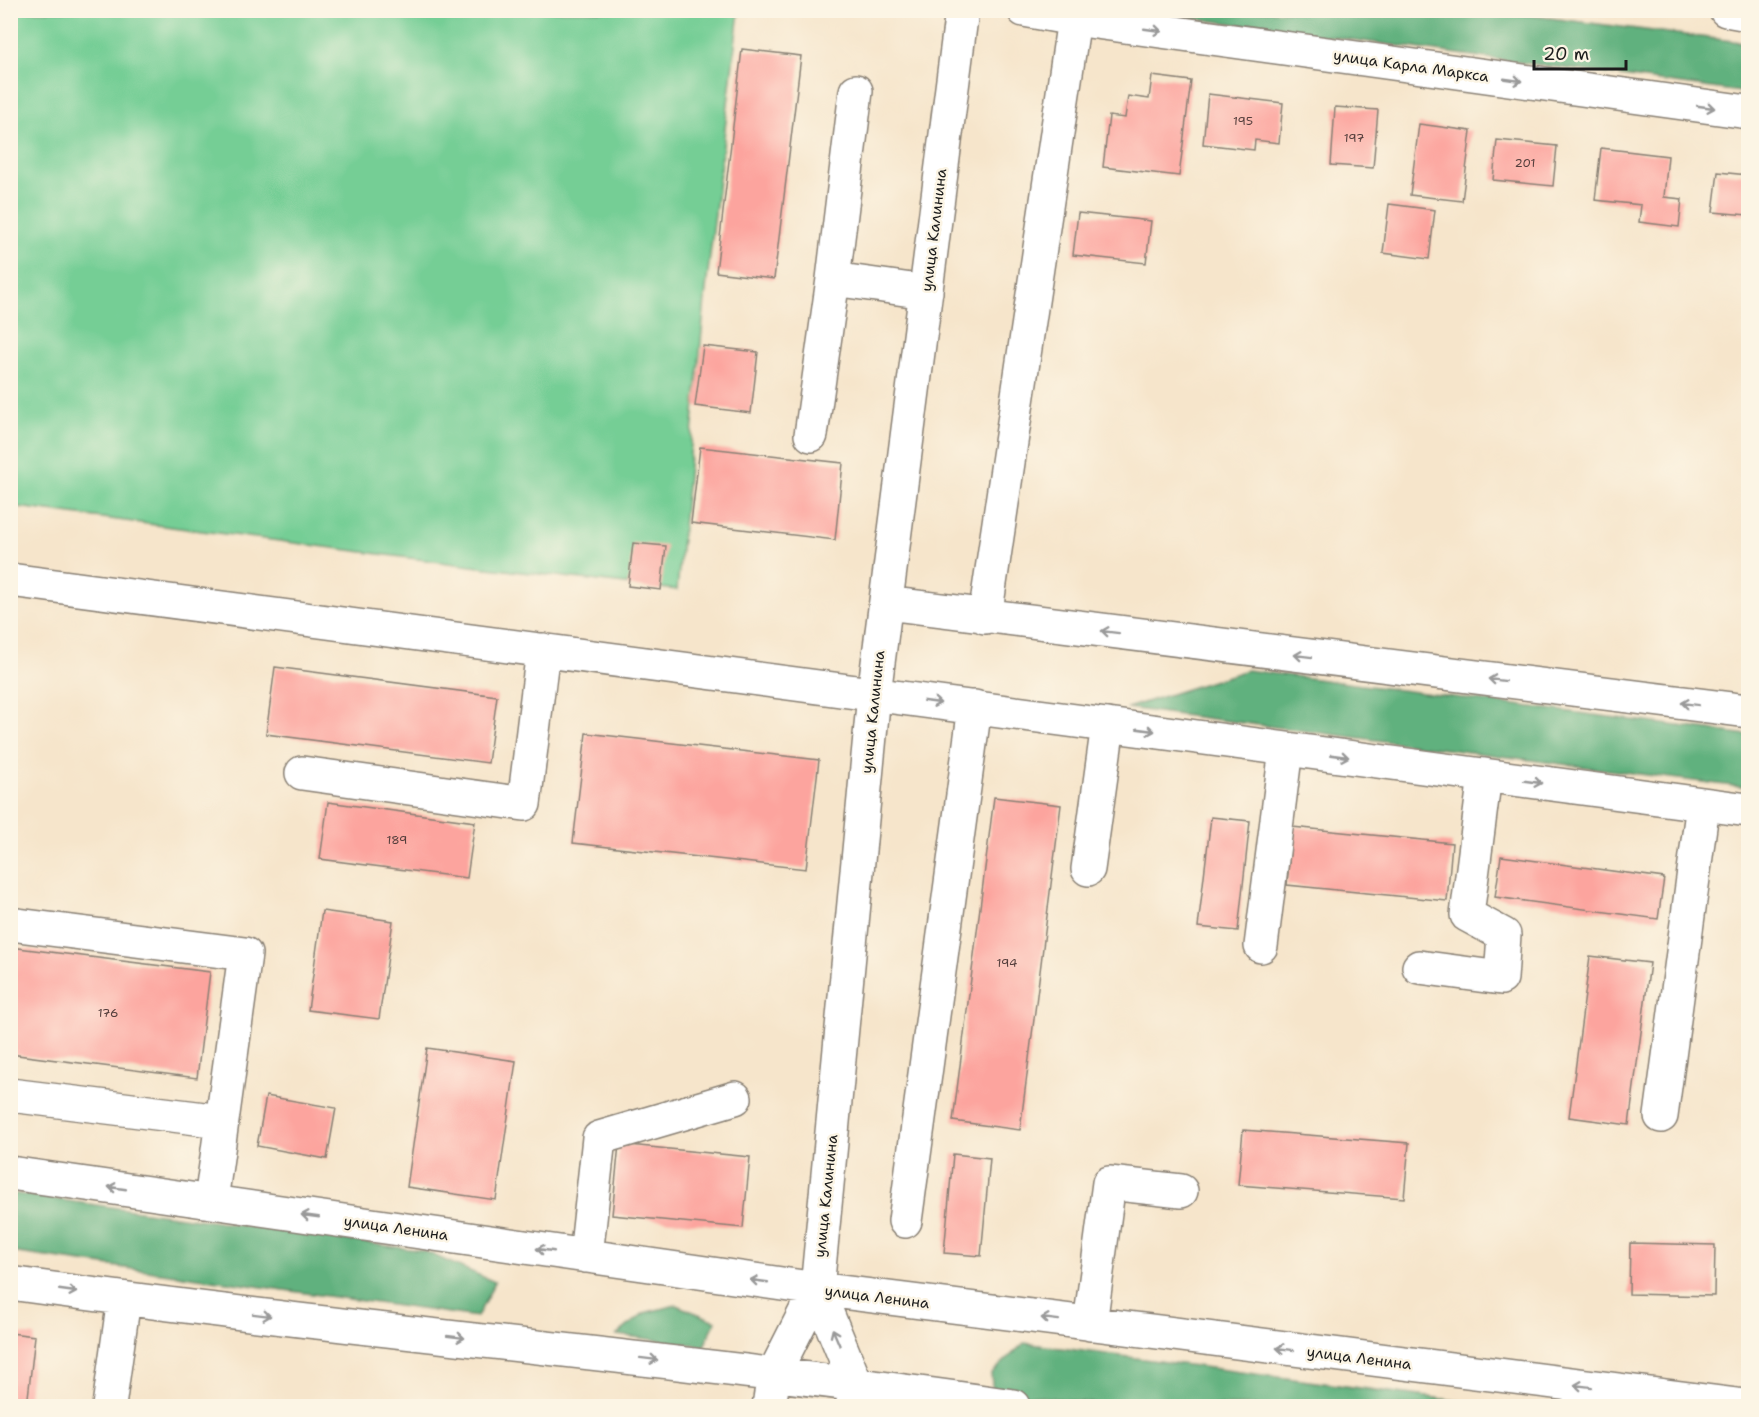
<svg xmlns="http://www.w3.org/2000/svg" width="1759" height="1417" viewBox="0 0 1759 1417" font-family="'Shantell Sans',sans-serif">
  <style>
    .green { fill: #75ce95; stroke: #487558; stroke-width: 1.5 }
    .forest { fill: #60b17e; stroke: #3e664d; stroke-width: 1.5 }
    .building { fill: #fca49e }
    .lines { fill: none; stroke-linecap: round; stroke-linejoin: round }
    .minor-casing { stroke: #898074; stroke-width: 36 }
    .minor { stroke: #fff; stroke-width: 33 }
    .oneway { stroke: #999 }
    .labels { text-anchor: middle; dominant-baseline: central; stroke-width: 5; stroke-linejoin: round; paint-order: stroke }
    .number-label { font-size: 12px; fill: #543e3c }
    .street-label { font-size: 15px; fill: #1c1c1c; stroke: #fcf5e5 }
  </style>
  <rect width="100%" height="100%" fill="#fcf5e5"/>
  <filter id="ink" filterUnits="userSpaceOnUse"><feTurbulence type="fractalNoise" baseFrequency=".0167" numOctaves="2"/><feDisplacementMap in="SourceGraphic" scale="12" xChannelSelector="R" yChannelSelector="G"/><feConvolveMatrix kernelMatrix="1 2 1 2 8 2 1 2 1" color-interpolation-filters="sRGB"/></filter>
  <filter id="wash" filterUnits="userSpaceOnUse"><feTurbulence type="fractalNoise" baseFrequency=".008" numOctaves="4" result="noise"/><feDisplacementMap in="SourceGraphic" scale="24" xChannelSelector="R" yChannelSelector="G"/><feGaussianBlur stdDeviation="1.35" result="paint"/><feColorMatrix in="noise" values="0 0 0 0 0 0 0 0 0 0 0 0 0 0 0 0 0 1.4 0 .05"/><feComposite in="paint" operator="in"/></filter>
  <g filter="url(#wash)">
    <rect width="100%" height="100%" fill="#f6e5cb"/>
    <path class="green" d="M 11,11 L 739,11 L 706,289 L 677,590 L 479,567 L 11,506 Z"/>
    <path class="forest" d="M 1495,11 L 1748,43 L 1748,93 L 1139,11 Z
      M 1247,670 L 1748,735 L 1748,788 L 1127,708 Z
      M 11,1193 L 424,1251 L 495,1282 L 477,1317 L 11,1252 Z
      M 676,1305 L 716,1321 L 704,1346 L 617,1335 L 644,1313 Z
      M 1024,1343 L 1495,1406 L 1112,1406 L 1034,1396 L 993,1394 L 991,1374 Z"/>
    <g id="blocks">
      <path class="building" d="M 742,49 L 801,56 L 774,279 L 716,272 Z
        M 1152,76 L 1191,81 L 1179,176 L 1103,167 L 1109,116 L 1125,118 L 1128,96 L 1149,99 Z
        M 1208,94 L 1283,103 L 1279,143 L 1255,140 L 1254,150 L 1203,144 Z
        M 1335,107 L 1378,110 L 1373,168 L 1331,165 Z
        M 1419,124 L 1471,131 L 1462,201 L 1410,195 Z
        M 1497,140 L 1557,146 L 1553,186 L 1493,180 Z
        M 1601,148 L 1668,156 L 1664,197 L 1682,199 L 1679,227 L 1639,222 L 1641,205 L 1595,200 Z
        M 1718,172 L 1748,175 L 1748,215 L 1713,212 Z
        M 1389,204 L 1435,210 L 1429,259 L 1383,253 Z
        M 1078,213 L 1151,221 L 1146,263 L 1073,255 Z
        M 703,346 L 758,352 L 751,413 L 695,406 Z
        M 700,447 L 843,463 L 835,540 L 691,523 Z
        M 633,543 L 666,546 L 661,590 L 628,586 Z
        M 275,667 L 497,696 L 488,763 L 266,734 Z
        M 586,733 L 819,760 L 806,869 L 573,843 Z
        M 994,797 L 1061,805 L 1020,1130 L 953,1121 Z
        M 328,802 L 475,822 L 467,878 L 320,859 Z
        M 1211,817 L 1250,821 L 1238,931 L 1198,927 Z
        M 1292,827 L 1452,843 L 1447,901 L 1287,885 Z
        M 1501,856 L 1664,878 L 1658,919 L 1495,897 Z
        M 322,911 L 393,921 L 379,1019 L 308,1010 Z
        M 10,947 L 210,972 L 197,1078 L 10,1054 Z
        M 1590,956 L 1650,963 L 1629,1125 L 1569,1117 Z
        M 427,1048 L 516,1061 L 496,1200 L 407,1187 Z
        M 266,1096 L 336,1108 L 327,1159 L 257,1146 Z
        M 1243,1130 L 1409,1143 L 1404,1198 L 1238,1185 Z
        M 619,1144 L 750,1157 L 743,1228 L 612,1215 Z
        M 953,1154 L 990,1158 L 981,1256 L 944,1253 Z
        M 1630,1243 L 1715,1245 L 1714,1296 L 1629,1294 Z
        M 10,1333 L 35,1336 L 27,1406 L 10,1406 Z"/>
    </g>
  </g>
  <g filter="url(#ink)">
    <use href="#blocks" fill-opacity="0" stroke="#898074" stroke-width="1.5"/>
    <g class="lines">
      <g class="minor-casing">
        <path id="minor" d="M 1024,10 L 1074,19 L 1748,112
          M 1726,10 L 1748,14
          M 856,91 L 833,279 L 926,292
          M 811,435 L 833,279
          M 10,580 L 1748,810
          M 886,603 L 1748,711
          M 985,617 L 1074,19
          M 302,773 L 524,804 L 543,650
          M 1088,869 L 1108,725
          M 10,924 L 245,954 L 211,1201
          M 1261,946 L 1286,749
          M 1419,967 L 1501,978 L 1504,935 L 1467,915 L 1485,775
          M 10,1095 L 221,1121
          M 1661,1116 L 1703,804
          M 10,1173 L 817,1289 L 1745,1406
          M 905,1221 L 975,707
          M 586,1256 L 599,1138 L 735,1098
          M 10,1283 C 344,1330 679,1358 1013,1406
          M 817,1289 L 856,1384 L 853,1402
          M 1090,1324 L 1109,1183 L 1181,1191
          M 109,1406 L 124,1299
          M 769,1406 L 774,1374 L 817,1289 L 874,694 L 962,10"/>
      </g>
      <use href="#minor" class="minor"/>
    </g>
    <defs><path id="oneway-shaft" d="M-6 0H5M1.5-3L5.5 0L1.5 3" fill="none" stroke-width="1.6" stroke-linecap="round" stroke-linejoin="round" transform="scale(1.5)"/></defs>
    <g class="oneway">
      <use href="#oneway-shaft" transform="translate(1153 30) rotate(8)"/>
      <use href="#oneway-shaft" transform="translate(1513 80) rotate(8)"/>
      <use href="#oneway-shaft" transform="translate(1706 107) rotate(8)"/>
      <use href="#oneway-shaft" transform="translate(1110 632) rotate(-173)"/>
      <use href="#oneway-shaft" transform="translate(1303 656) rotate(-173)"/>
      <use href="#oneway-shaft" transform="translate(1497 680) rotate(-173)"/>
      <use href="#oneway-shaft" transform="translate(932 702) rotate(8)"/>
      <use href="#oneway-shaft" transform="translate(1690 704) rotate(-173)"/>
      <use href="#oneway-shaft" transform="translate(1146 730) rotate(8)"/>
      <use href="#oneway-shaft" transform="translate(1340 756) rotate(8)"/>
      <use href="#oneway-shaft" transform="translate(1533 782) rotate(8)"/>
      <use href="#oneway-shaft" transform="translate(117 1188) rotate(-172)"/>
      <use href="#oneway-shaft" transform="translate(310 1216) rotate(-172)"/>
      <use href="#oneway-shaft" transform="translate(545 1250) rotate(-172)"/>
      <use href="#oneway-shaft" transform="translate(759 1281) rotate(-172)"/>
      <use href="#oneway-shaft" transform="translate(68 1291) rotate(8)"/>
      <use href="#oneway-shaft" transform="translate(262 1315) rotate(7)"/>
      <use href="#oneway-shaft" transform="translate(1050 1319) rotate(-173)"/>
      <use href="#oneway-shaft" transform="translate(456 1337) rotate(7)"/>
      <use href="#oneway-shaft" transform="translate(836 1337) rotate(-113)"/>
      <use href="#oneway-shaft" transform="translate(1285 1349) rotate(-173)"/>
      <use href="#oneway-shaft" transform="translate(649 1359) rotate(7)"/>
      <use href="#oneway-shaft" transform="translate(1583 1386) rotate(-173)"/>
    </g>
  </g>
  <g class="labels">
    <g class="number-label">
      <text x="1243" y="121">195</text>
      <text x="1354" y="138">197</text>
      <text x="1525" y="163">201</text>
      <text x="397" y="840">189</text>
      <text x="1007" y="963">194</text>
      <text x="108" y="1013">176</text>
    </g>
    <g class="street-label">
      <text transform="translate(1411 66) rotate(8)">улица Карла Маркса</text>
      <text transform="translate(934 230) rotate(-83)">улица Калинина</text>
      <text transform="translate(873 712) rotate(-84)">улица Калинина</text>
      <text transform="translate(826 1196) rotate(-84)">улица Калинина</text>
      <text transform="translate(396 1228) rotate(8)">улица Ленина</text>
      <text transform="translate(877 1297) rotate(7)">улица Ленина</text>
      <text transform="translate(1359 1358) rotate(7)">улица Ленина</text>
    </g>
  </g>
  <rect width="1759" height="1417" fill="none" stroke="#fcf5e5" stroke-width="36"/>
  <path d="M1534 60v9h92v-9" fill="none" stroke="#1c1c1c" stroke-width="3"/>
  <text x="1543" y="60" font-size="18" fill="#1c1c1c" stroke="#fcf5e5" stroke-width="4.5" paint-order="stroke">20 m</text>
</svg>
